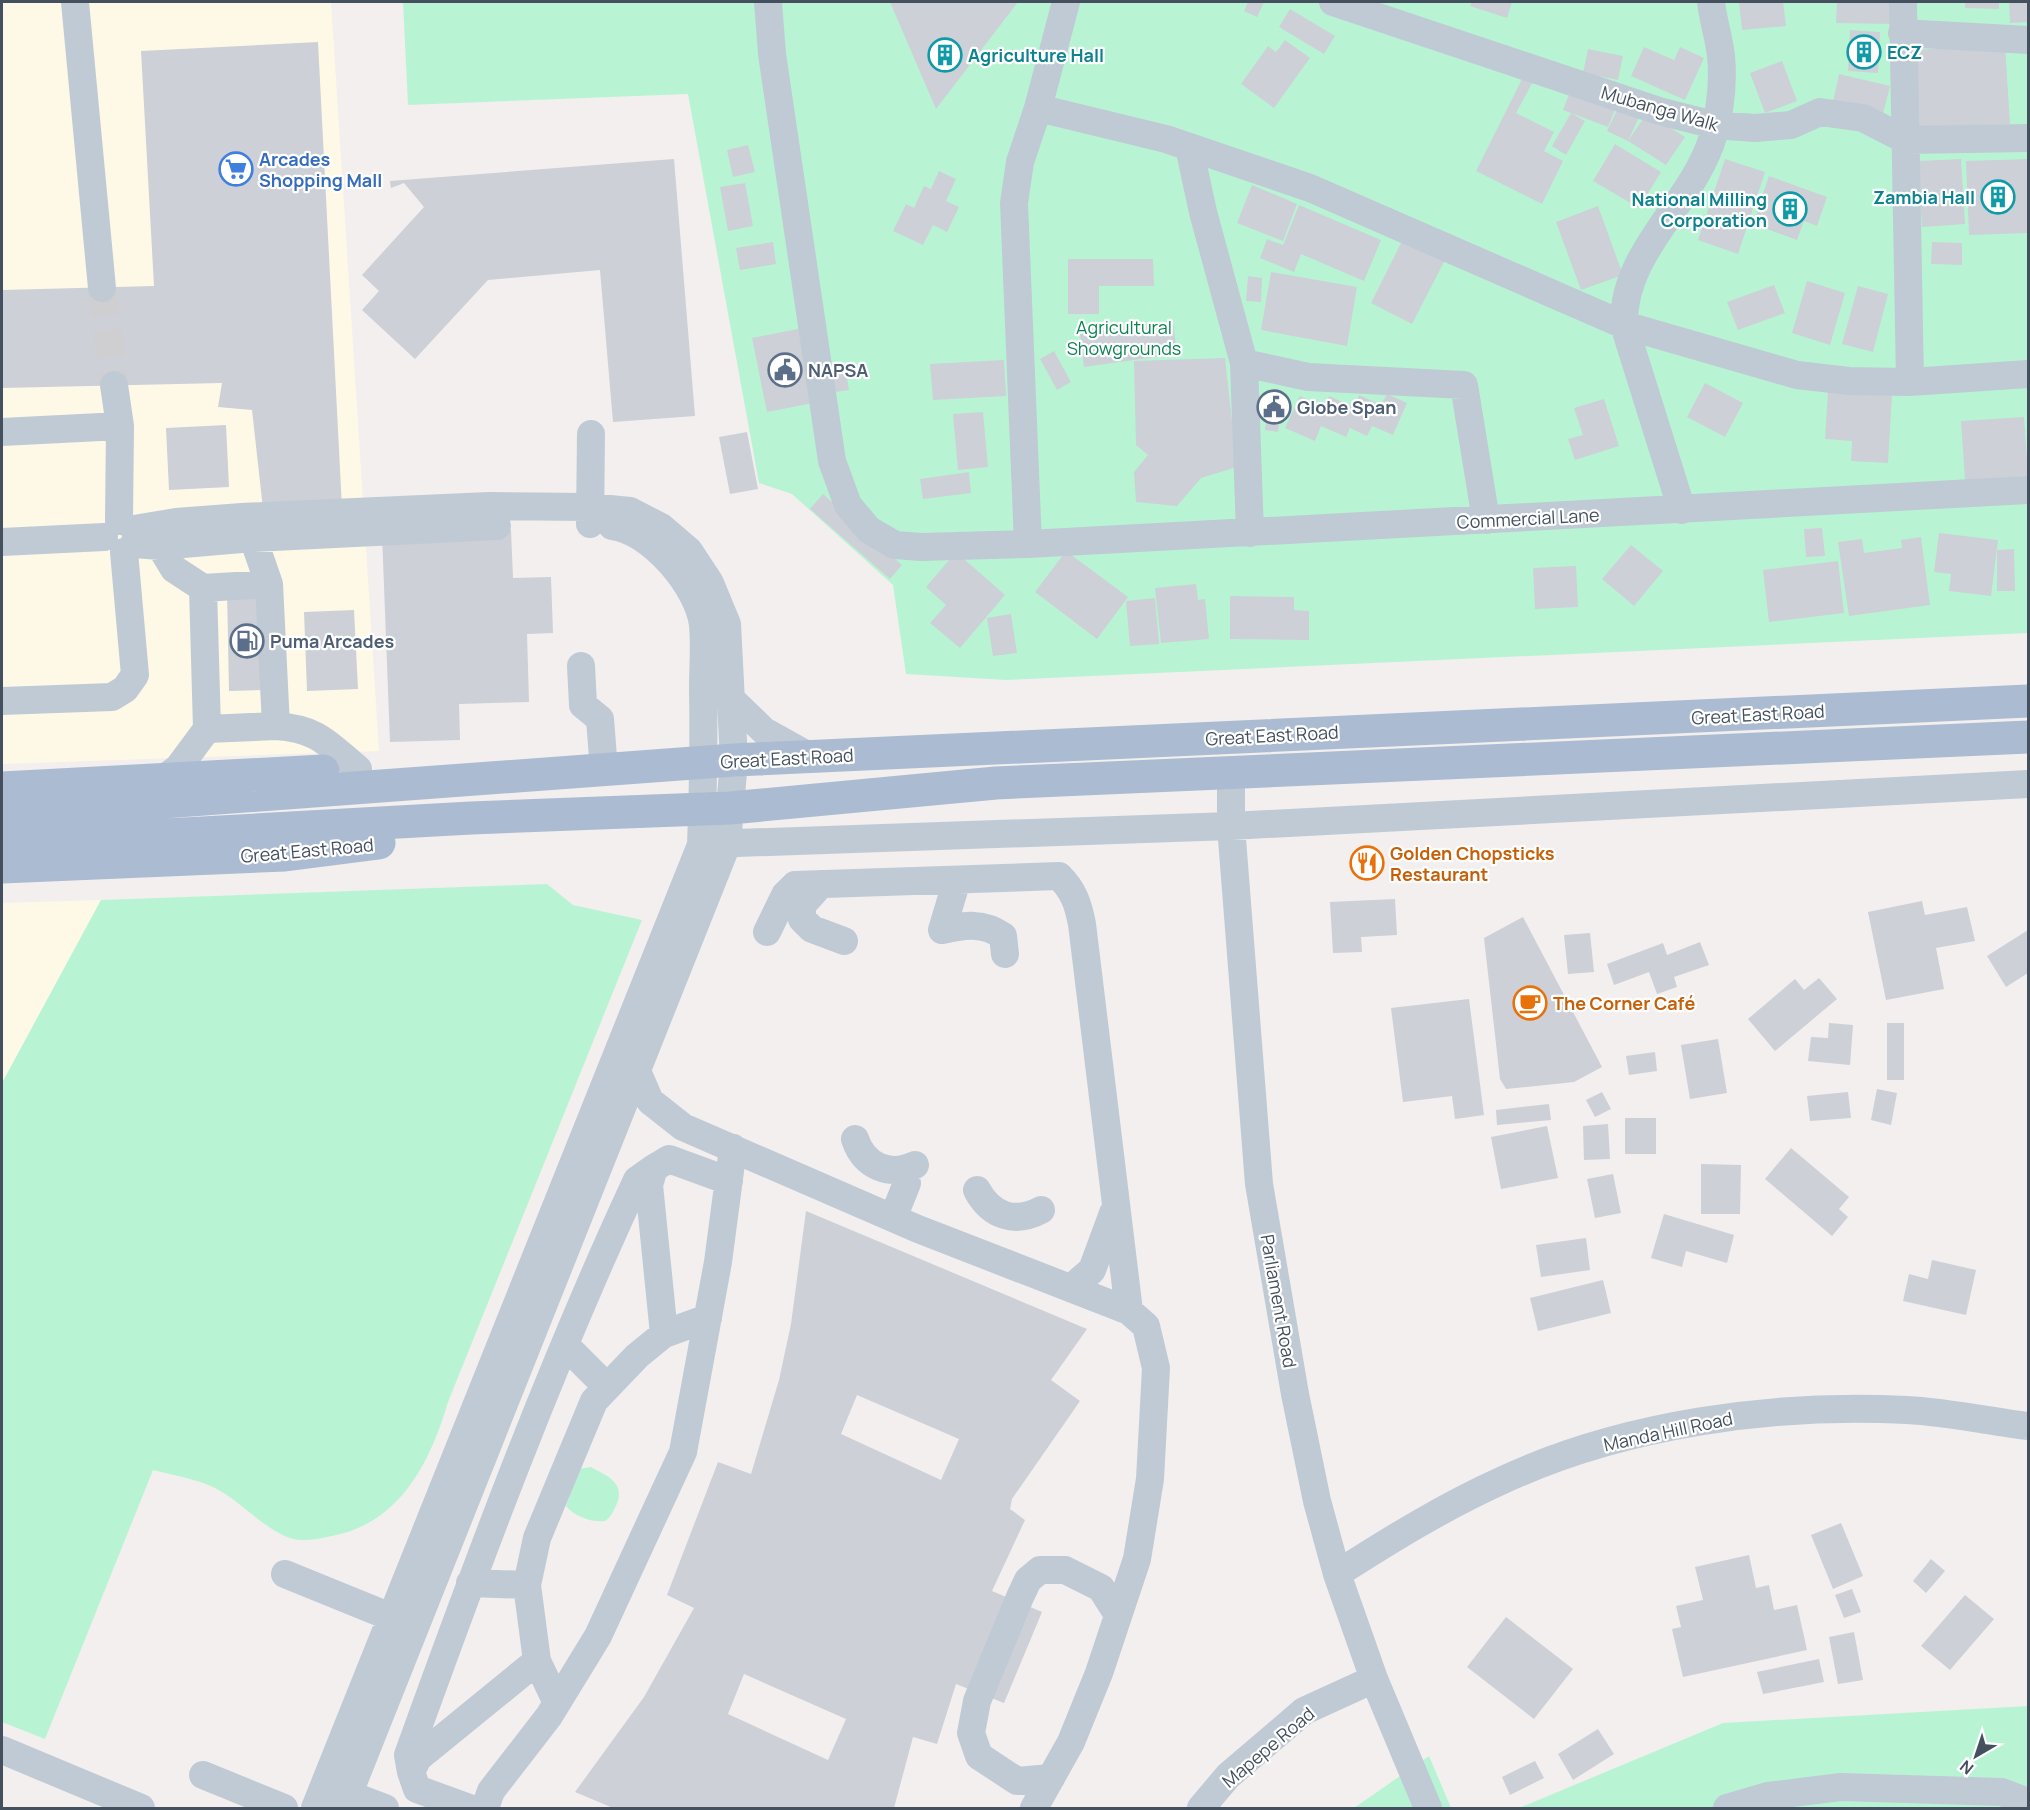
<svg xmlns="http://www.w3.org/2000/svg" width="2030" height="1810" viewBox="0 0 2030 1810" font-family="Manrope,sans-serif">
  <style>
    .commercial { fill: #fef9e6 }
    .green { fill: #b8f4d4 }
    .building { fill: #cdd0d7; fill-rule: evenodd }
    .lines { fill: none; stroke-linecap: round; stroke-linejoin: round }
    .minor-tunnel { stroke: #cfcfd1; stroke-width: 28; stroke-dasharray: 28 14; stroke-linecap: butt }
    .minor { stroke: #c0cad5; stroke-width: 28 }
    .major { stroke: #abbbd1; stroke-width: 33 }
    .labels { text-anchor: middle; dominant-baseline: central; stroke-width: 4.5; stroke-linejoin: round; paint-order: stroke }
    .culture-label { font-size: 18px; font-weight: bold; fill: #0d838f; stroke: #fff; text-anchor: start }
    .street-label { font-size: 18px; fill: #44505e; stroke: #fff }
    .shop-label { font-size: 18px; font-weight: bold; fill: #366cbe; stroke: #fff; text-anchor: start }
    .park-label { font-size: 18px; fill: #0c8351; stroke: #fff }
    .service-label { font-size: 18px; font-weight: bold; fill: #4e5e75; stroke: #fff; text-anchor: start }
    .food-label { font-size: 18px; font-weight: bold; fill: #c56008; stroke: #fff; text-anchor: start }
  </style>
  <rect width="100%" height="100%" fill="#f2efee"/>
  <path class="commercial" d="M 2,2 L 331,2 L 379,751 L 2,764 Z
    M 101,900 L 2,1083 L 2,903 Z"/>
  <path class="green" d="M 403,2 L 2028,2 L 2028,633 L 1006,680 L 906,674 L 893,585 L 792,494 L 759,483 L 688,94 L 408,105 Z
    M 547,884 L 573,905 L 642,920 L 448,1402 C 430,1463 400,1523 332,1536 C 316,1539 303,1543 287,1537 C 261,1526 240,1501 215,1488 C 197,1479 172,1475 153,1470 L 45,1739 L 2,1722 L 2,1083 L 101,900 Z
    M 591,1467 C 609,1477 626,1483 616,1506 C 613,1512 610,1518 605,1521 C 592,1523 574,1516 566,1506 L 579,1469 Z
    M 2028,1706 L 2028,1808 L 1519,1808 L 1723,1723 Z
    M 1429,1756 L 1451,1808 L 1354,1808 Z"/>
  <path class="building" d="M 890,2 L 1018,2 L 936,109 Z
    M 1248,2 L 1264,2 L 1257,17 L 1244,11 Z
    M 1472,2 L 1512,2 L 1507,18 L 1470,6 Z
    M 1739,2 L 1783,2 L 1786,26 L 1742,30 Z
    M 1837,2 L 1894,2 L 1894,24 L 1836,23 Z
    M 1965,2 L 1999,2 L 1999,9 L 1965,8 Z
    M 2009,2 L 2028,2 L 2028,22 L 2010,23 Z
    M 1290,9 L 1335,36 L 1324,54 L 1279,27 Z
    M 1850,30 L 1880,32 L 1878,73 L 1848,71 Z
    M 1285,40 L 1310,58 L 1274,108 L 1241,84 L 1268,46 L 1276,52 Z
    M 318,42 L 342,508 L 263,509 L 252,410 L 218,407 L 222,383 L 2,388 L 2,290 L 154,286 L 141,51 Z
    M 2005,45 L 2010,124 L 1918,130 L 1913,50 Z
    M 1644,47 L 1674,60 L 1680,47 L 1704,58 L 1685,100 L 1631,76 Z
    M 1588,49 L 1623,56 L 1618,80 L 1583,73 Z
    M 1782,61 L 1797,101 L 1765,113 L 1750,73 Z
    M 1526,71 L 1536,76 L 1516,113 L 1554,132 L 1544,151 L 1563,161 L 1542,204 L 1476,171 Z
    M 1839,74 L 1890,86 L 1883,114 L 1833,102 Z
    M 1573,84 L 1618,102 L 1608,127 L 1563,110 Z
    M 1621,102 L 1642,111 L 1628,141 L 1607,131 Z
    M 1571,113 L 1585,121 L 1566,155 L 1552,146 Z
    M 1647,113 L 1685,137 L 1666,165 L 1628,141 Z
    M 1615,144 L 1661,172 L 1639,208 L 1593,181 Z
    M 748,145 L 755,172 L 733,177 L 727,150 Z
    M 674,159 L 695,416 L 613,422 L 600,270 L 488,280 L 415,359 L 362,310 L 379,291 L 362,275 L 424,207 L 404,183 L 391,188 L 390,181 Z
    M 1725,159 L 1765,172 L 1738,254 L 1698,240 Z
    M 1961,159 L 1965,224 L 1922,227 L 1918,161 Z
    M 2028,159 L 2028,233 L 1969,235 L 1966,161 Z
    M 939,171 L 956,179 L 946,201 L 959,207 L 947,232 L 933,225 L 923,245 L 893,231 L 906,204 L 914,208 L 924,186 L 931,189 Z
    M 1769,176 L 1827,197 L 1817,226 L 1804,221 L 1797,240 L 1753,224 Z
    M 745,183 L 753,226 L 728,231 L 720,187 Z
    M 1252,185 L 1297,204 L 1283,241 L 1237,223 Z
    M 1299,205 L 1381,240 L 1364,281 L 1301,254 L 1294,272 L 1260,258 L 1267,239 L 1283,245 Z
    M 1598,206 L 1623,275 L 1581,290 L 1556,222 Z
    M 1404,237 L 1446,258 L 1412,324 L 1371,303 Z
    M 773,242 L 776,264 L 740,270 L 736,248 Z
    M 1932,242 L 1962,243 L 1962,265 L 1931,264 Z
    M 1068,259 L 1153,259 L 1154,286 L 1099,286 L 1099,314 L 1068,314 Z
    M 1271,272 L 1357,287 L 1347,346 L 1261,330 Z
    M 1248,276 L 1262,278 L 1261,302 L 1246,301 Z
    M 1807,281 L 1845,293 L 1830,345 L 1792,333 Z
    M 1774,285 L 1785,313 L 1738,330 L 1727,302 Z
    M 1858,286 L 1888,294 L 1873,352 L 1842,344 Z
    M 1173,322 L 1177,354 L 1084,367 L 1080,334 Z
    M 803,328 L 818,402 L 767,412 L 752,338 Z
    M 1054,351 L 1071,382 L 1057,390 L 1040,359 Z
    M 1225,358 L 1237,467 L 1201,478 L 1177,506 L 1136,502 L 1134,472 L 1148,455 L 1136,445 L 1134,361 Z
    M 1004,360 L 1006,396 L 933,400 L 930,364 Z
    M 846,372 L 849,390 L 835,392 L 832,374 Z
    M 1705,383 L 1743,403 L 1725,437 L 1687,417 Z
    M 1828,391 L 1892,395 L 1888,463 L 1851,461 L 1852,441 L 1825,439 Z
    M 1387,394 L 1407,403 L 1393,435 L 1372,426 L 1367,436 L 1350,428 L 1346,437 L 1321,426 L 1315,441 L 1285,428 L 1300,396 L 1324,407 L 1329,396 L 1354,407 L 1359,395 L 1381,405 Z
    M 1604,399 L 1619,446 L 1575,460 L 1568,439 L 1583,435 L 1574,408 Z
    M 983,412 L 988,467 L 958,470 L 953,414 Z
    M 1267,416 L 1280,417 L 1278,432 L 1265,430 Z
    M 2024,417 L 2028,476 L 1965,480 L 1961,421 Z
    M 226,425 L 229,487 L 169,490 L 166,428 Z
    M 747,432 L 758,489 L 730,494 L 719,437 Z
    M 969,472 L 971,493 L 923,499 L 920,479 Z
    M 823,494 L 902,565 L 890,579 L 810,509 Z
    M 1822,528 L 1825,556 L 1806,557 L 1804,529 Z
    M 511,530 L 513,578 L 551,577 L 553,633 L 527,634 L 529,702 L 459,704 L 460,740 L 390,742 L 382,534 Z
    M 1939,533 L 1998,540 L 1991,596 L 1949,591 L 1951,574 L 1934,572 Z
    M 1921,537 L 1930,605 L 1849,616 L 1838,542 L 1862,539 L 1864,553 L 1902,548 L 1901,540 Z
    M 1631,545 L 1663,571 L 1634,606 L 1602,579 Z
    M 2014,549 L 2015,591 L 1997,591 L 1997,550 Z
    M 1066,551 L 1128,597 L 1097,639 L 1035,592 Z
    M 956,552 L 1005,595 L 960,648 L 930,623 L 946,605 L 926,587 Z
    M 1838,561 L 1844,613 L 1769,622 L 1763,570 Z
    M 1576,566 L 1578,607 L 1535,609 L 1533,568 Z
    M 1196,584 L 1198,600 L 1205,599 L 1209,639 L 1161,643 L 1155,588 Z
    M 264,590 L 266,690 L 229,691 L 227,591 Z
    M 1230,596 L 1294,597 L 1294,610 L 1309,611 L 1309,640 L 1230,639 Z
    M 1155,598 L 1159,644 L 1130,646 L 1126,601 Z
    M 354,610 L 358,689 L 307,691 L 304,612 Z
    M 1011,614 L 1017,653 L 993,656 L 987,618 Z
    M 1395,899 L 1397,935 L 1361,937 L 1362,952 L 1333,953 L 1330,902 Z
    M 1922,901 L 1925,915 L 1967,907 L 1975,941 L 1936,948 L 1944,989 L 1886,1000 L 1868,912 Z
    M 1523,917 L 1602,1067 L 1574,1082 L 1506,1089 L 1500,1079 L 1484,938 Z
    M 2028,930 L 2028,973 L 2006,987 L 1987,956 Z
    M 1590,933 L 1594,972 L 1568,974 L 1564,935 Z
    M 1700,942 L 1709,965 L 1674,977 L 1677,987 L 1657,994 L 1649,972 L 1614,985 L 1607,964 L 1663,943 L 1667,955 Z
    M 1819,978 L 1837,999 L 1775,1051 L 1748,1019 L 1795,979 L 1804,990 Z
    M 1469,999 L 1484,1115 L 1455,1119 L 1452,1096 L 1403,1102 L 1391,1008 Z
    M 1829,1023 L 1853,1025 L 1850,1065 L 1808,1061 L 1811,1037 L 1828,1038 Z
    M 1887,1023 L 1904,1023 L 1904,1080 L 1887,1080 Z
    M 1718,1039 L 1727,1093 L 1690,1099 L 1681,1045 Z
    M 1655,1052 L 1657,1071 L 1629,1075 L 1626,1056 Z
    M 1877,1089 L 1897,1093 L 1891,1125 L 1871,1120 Z
    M 1602,1092 L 1611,1109 L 1595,1117 L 1586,1100 Z
    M 1848,1092 L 1851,1118 L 1810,1121 L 1807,1096 Z
    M 1549,1104 L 1551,1120 L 1497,1125 L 1496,1110 Z
    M 1625,1118 L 1656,1118 L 1656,1154 L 1625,1154 Z
    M 1608,1124 L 1610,1159 L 1584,1160 L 1583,1126 Z
    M 1547,1126 L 1558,1178 L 1501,1189 L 1491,1137 Z
    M 1791,1148 L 1849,1197 L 1839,1209 L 1848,1217 L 1832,1236 L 1765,1179 Z
    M 1701,1164 L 1741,1165 L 1740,1214 L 1701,1214 Z
    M 1613,1174 L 1621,1213 L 1595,1218 L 1587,1179 Z
    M 806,1211 L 1087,1329 L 1051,1380 L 1080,1401 L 1012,1499 L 1010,1509 L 1025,1520 L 992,1591 L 1042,1612 L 1004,1703 L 956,1684 L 937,1744 L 913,1737 L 894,1808 L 613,1808 L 575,1792 L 644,1697 L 694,1608 L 667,1595 L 718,1462 L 751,1474 L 779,1380 L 791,1324 ZM 857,1395 L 959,1439 L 941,1480 L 841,1434 ZM 744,1674 L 846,1719 L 828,1760 L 728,1714 Z
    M 1664,1214 L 1734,1235 L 1727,1263 L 1686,1251 L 1682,1267 L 1651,1258 Z
    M 1586,1238 L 1590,1270 L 1541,1277 L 1536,1245 Z
    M 1932,1260 L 1976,1270 L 1966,1315 L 1903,1301 L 1909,1274 L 1928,1279 Z
    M 1603,1280 L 1611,1313 L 1538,1331 L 1530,1298 Z
    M 1841,1523 L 1863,1576 L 1833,1589 L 1811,1535 Z
    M 1749,1555 L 1756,1588 L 1769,1585 L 1774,1610 L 1797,1605 L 1807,1650 L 1683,1677 L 1672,1629 L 1681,1627 L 1676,1606 L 1703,1600 L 1695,1567 Z
    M 1931,1559 L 1945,1571 L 1926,1593 L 1913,1581 Z
    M 1852,1589 L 1861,1612 L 1844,1618 L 1835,1595 Z
    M 1965,1595 L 1994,1619 L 1950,1670 L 1921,1646 Z
    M 1506,1617 L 1573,1669 L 1534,1719 L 1467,1667 Z
    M 1854,1632 L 1863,1680 L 1838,1684 L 1829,1637 Z
    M 1819,1659 L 1824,1682 L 1763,1694 L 1757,1672 Z
    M 1598,1729 L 1614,1754 L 1573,1780 L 1558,1754 Z
    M 1535,1761 L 1544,1778 L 1510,1795 L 1502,1777 Z"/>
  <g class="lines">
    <path class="minor-tunnel" d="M 102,288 L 114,385"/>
    <path class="minor" d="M 75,2 L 102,288
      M 768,2 L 772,54 L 832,461 L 848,505 L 869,530 L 895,545 L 921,547 L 1028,544 L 1014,203 L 1020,162 L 1038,108 L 1066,2
      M 1333,2 L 1659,111 L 1714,125 L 1755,128 L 1791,125 L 1820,112 L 1863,118 L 1906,140 L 2028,138
      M 1903,2 L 1910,382
      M 1902,33 L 2028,40
      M 1038,108 L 1166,139 L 1310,188 L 1624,325 L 1797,375 L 1849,381 L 1910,382 L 2028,374
      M 1189,147 L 1203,212 L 1244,363 L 1250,533
      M 1244,363 L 1308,377 L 1464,385 L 1486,520
      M 114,385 L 120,426
      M 2,432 L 120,426 L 119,521
      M 1682,510 L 1624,325 C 1622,258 1681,212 1706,155 C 1719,127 1724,86 1721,56 C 1719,38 1713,20 1711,2
      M 253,519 L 253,538 L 269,584 L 276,726 L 207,729 L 203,588 L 269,584
      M 590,524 L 591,434
      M 134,529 L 176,522 L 242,517 L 489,506 L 590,507 L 630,511 L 661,527 L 689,551 L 710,583 L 727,624 L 734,760 L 727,844 L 343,1808
      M 2,542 L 104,537
      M 134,544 L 160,546 L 253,538 L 497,526
      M 1028,544 L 2028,490
      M 160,546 L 174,569 L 203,588
      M 581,666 L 583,705 L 600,719 L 604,770
      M 732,700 L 764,731 L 809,756
      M 2,701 L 112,697 L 125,689 L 135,675 L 124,552
      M 276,726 C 318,729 327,743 358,769
      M 1231,773 L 1231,826 L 1259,1184 L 1295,1394 L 1317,1501 L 1337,1574 L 1374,1679 L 1428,1808
      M 166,777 L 178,768 L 207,729
      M 709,844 L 1231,826 L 2028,784
      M 957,880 L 942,930 C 965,925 983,922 1003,936 L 1005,954
      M 821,884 L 802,905 L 802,919 L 812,929 L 844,941
      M 767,932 L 785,895 L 795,885 L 1059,876 C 1074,891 1078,904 1082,924 L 1129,1311
      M 637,1071 L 650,1101 L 683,1127 L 918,1229 L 1129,1311 L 1146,1326 L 1156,1368 L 1150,1479 L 1137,1559 L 1099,1673 L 1071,1742 L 1034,1808
      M 855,1139 C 864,1166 889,1177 915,1165
      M 977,1190 C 991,1216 1015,1224 1041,1210
      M 893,1218 L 907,1183
      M 1071,1288 L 1092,1270 L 1113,1213
      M 664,1334 L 649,1185 L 654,1168 L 669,1159 L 729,1181
      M 565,1345 L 607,1387
      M 285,1574 L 408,1624
      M 1337,1574 C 1390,1540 1445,1506 1503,1480 C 1623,1424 1775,1403 1907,1410 C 1947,1412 1988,1421 2028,1426
      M 470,1583 L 527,1585
      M 557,1703 L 537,1661 L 527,1585 L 537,1538 L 594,1401 L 637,1356 L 664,1334 L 708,1318
      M 2,1750 L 141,1808
      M 411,1772 L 408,1755 C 478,1561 550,1367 637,1180 L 654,1168
      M 203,1775 L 284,1808
      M 1051,1778 L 1017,1781 L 979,1756 L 971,1733 L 977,1701 L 1020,1597 L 1028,1580 L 1040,1570 L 1065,1570 L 1101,1588 L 1118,1615
      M 348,1794 L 385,1808
      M 315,1808 L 701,845 C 703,793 704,741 703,689 C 703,668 705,646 703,625 C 699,587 650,530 612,526
      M 469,1808 L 417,1789 L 411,1772 L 418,1758 L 537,1661
      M 485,1808 L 491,1791 L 549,1716 L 598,1636 L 683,1452 L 718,1262 L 733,1148
      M 1201,1808 L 1228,1776 L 1304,1711 L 1374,1679
      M 1727,1808 L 1768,1796 L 1841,1787 L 2002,1792 L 2028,1802"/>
    <path class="major" d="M 2,788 L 323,771
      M 2,814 L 734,760 L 2028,701
      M 2,844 L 471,818 L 730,808 L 996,783 L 2028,737
      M 2,867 L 285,855 L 379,843"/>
  </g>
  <defs>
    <g id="building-ring" transform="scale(1.725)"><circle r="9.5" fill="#fff" stroke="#0f9aa8" stroke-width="1.5"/><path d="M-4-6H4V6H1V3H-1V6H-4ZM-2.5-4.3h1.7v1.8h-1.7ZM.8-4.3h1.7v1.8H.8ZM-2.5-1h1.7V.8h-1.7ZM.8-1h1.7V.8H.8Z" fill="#0f9aa8"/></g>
    <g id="supermarket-ring" transform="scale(1.725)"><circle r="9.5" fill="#fff" stroke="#3f7fe0" stroke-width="1.5"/><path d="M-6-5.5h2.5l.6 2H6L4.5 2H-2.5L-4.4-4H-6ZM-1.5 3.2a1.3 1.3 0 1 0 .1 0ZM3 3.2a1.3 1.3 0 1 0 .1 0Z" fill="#3f7fe0"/></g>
    <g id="civic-ring" transform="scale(1.725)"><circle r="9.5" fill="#fff" stroke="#5c6f8a" stroke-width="1.5"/><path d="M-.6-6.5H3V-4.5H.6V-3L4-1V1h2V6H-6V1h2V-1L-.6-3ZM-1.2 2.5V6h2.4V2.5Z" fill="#5c6f8a"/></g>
    <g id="fuel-ring" transform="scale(1.725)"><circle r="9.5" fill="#fff" stroke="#5c6f8a" stroke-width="1.5"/><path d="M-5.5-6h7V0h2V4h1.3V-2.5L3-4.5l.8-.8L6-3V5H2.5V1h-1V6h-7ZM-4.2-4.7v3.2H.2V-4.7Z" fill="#5c6f8a"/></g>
    <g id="restaurant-ring" transform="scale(1.725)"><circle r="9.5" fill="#fff" stroke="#e8710a" stroke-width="1.5"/><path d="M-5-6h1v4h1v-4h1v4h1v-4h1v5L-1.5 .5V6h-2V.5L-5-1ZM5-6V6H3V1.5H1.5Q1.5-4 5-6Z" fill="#e8710a"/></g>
    <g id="cafe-ring" transform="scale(1.725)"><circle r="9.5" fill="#fff" stroke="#e8710a" stroke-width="1.5"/><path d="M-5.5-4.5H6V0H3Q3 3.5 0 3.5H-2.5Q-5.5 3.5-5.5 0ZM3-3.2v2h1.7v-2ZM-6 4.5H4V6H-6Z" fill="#e8710a"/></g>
  </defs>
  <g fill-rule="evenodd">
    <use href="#building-ring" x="1864" y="52"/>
    <use href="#building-ring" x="945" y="55"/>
    <use href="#supermarket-ring" x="236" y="169"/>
    <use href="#building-ring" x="1998" y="197"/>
    <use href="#building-ring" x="1790" y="209"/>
    <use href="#civic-ring" x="785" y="370"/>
    <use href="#civic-ring" x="1274" y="407"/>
    <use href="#fuel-ring" x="247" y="641"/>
    <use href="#restaurant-ring" x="1367" y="863"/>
    <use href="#cafe-ring" x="1530" y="1003"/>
  </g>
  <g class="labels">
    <g class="culture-label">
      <text x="1887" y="52">ECZ</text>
      <text x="968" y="55">Agriculture Hall</text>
      <text x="1975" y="197" text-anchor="end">Zambia Hall</text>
      <text x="1767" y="199" text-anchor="end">National Milling<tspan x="1767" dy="21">Corporation</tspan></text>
    </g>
    <g class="street-label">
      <text transform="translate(1660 108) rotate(16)">Mubanga Walk</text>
      <text transform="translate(1528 518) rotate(-3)">Commercial Lane</text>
      <text transform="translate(1758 714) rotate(-3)">Great East Road</text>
      <text transform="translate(1272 735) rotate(-3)">Great East Road</text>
      <text transform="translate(787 758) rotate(-3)">Great East Road</text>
      <text transform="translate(307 850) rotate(-5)">Great East Road</text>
      <text transform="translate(1279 1301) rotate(80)">Parliament Road</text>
      <text transform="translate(1668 1431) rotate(-12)">Manda Hill Road</text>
      <text transform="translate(1268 1747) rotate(-40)">Mapepe Road</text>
    </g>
    <g class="shop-label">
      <text x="259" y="159">Arcades<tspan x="259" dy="21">Shopping Mall</tspan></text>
    </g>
    <g class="park-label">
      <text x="1124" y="327">Agricultural<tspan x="1124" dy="21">Showgrounds</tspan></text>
    </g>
    <g class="service-label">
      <text x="808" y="370">NAPSA</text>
      <text x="1297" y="407">Globe Span</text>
      <text x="270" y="641">Puma Arcades</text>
    </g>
    <g class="food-label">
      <text x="1390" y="853">Golden Chopsticks<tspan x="1390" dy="21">Restaurant</tspan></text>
      <text x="1553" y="1003">The Corner Café</text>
    </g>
  </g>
  <rect width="2030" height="1810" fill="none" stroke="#44505e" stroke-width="6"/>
  <g transform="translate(1976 1756) rotate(219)" stroke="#ffffff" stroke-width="4.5" paint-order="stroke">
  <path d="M0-4.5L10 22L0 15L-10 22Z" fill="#44505e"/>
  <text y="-9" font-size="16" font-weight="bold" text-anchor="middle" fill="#44505e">N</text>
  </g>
</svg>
